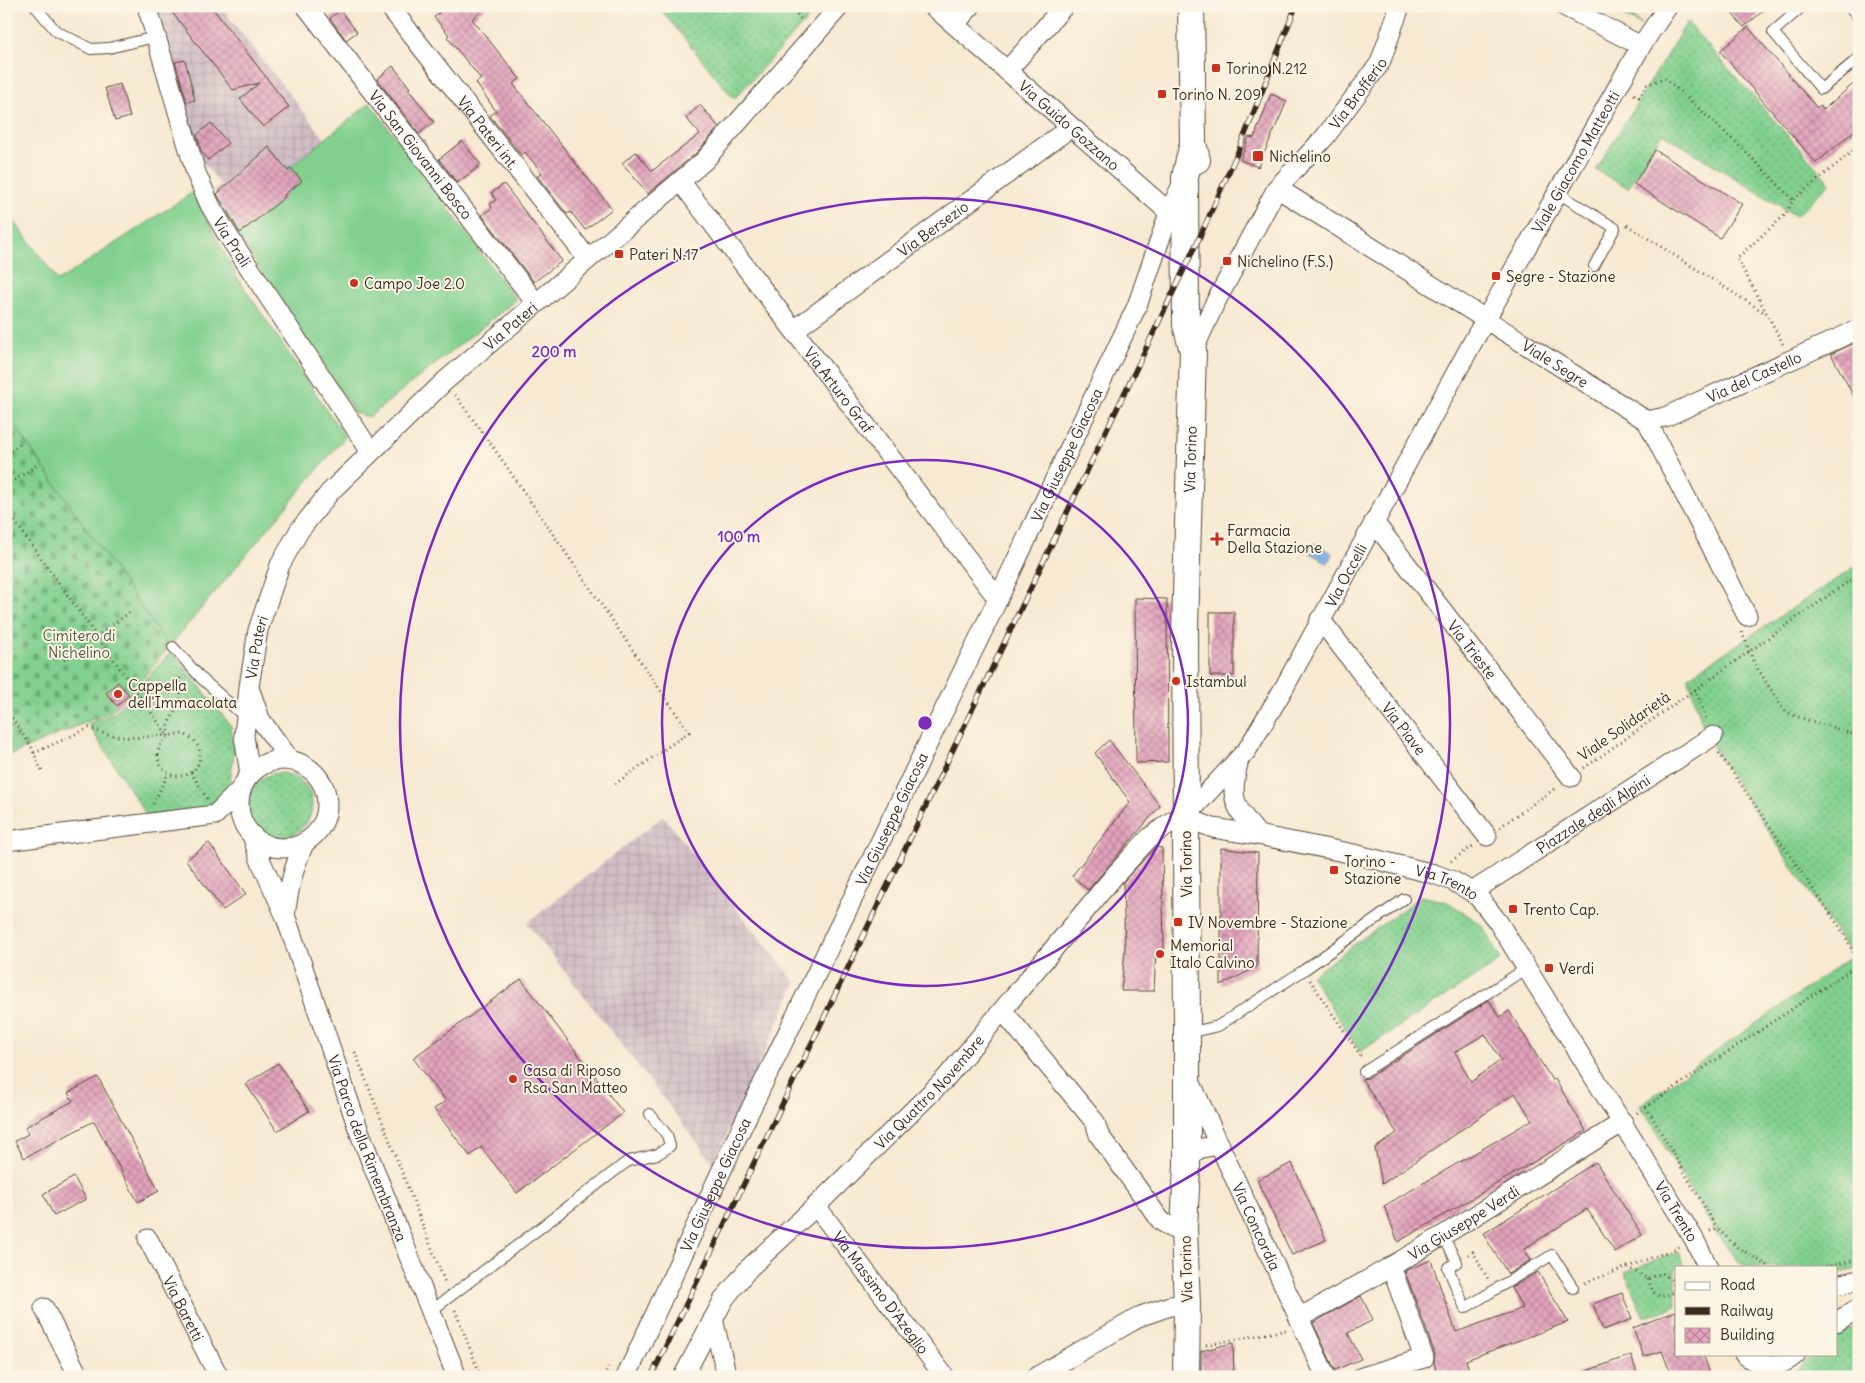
<svg xmlns="http://www.w3.org/2000/svg" width="1865" height="1383" viewBox="0 0 1865 1383" font-family="Delius,sans-serif">
  <style>
    .industrial { fill: url(#industrial-grid) }
    .grass { fill: url(#grass-dots); stroke: #5e7d56 }
    .cemetery { fill: url(#cemetery-stones); stroke: #5e7d56 }
    .garden { fill: #81d08f; stroke: #5e7d56 }
    .water { fill: url(#water-ripples); stroke: #5e6f86 }
    .building { fill: url(#building-cross-hatch); fill-rule: evenodd }
    .lines { fill: none; stroke-linecap: round; stroke-linejoin: round }
    .lane-casing { stroke: #574739; stroke-width: 12 }
    .street-casing { stroke: #574739; stroke-width: 21 }
    .secondary-casing { stroke: #574739; stroke-width: 28 }
    .path { stroke: #574739; stroke-width: 3; stroke-dasharray: 1 4; stroke-linecap: butt }
    .lane { stroke: #fff; stroke-width: 10 }
    .street { stroke: #fff; stroke-width: 19 }
    .secondary { stroke: #fff; stroke-width: 26 }
    .rail-casing { stroke: #3b2a1e; stroke-width: 5.5 }
    .rail { stroke: #fcf5e5; stroke-width: 4; stroke-dasharray: 11; stroke-linecap: butt }
    .ring { fill: none; stroke: #7b2cbf; stroke-width: 2.5 }
    .poi-dot { fill: #c8321e; stroke: #fcf5e5; stroke-width: 2 }
    .labels { text-anchor: middle; dominant-baseline: central; stroke-width: 4; stroke-linejoin: round; paint-order: stroke }
    .poi-label { font-size: 15px; fill: #3b2a1e; stroke: #fcf5e5; text-anchor: start }
    .street-label { font-size: 15px; fill: #3b2a1e; stroke: #fcf5e5 }
    .park-label { font-size: 15px; fill: #505c40; stroke: #fcf5e5 }
    .centre { fill: #7b2cbf; stroke: #fcf5e5; stroke-width: 2.5 }
    .ring-label { font-size: 15px; text-anchor: middle; font-weight: bold; fill: #7b2cbf; stroke: #fcf5e5; stroke-width: 4; stroke-linejoin: round; paint-order: stroke }
  </style>
  <defs>
    <pattern id="industrial-grid" width="8" height="8" patternUnits="userSpaceOnUse" patternTransform="scale(1.25)"><rect width="8" height="8" fill="#d2bec5"/><path d="M0 4h8M4 0v8" fill="none" stroke="#b5a3a9"/></pattern>
    <pattern id="grass-dots" width="8" height="8" patternUnits="userSpaceOnUse" patternTransform="scale(1.25)"><rect width="8" height="8" fill="#81d08f"/><path d="M2 2h.1M6 6h.1" fill="none" stroke="#6ba974" stroke-width="1.8" stroke-linecap="round"/></pattern>
    <pattern id="cemetery-stones" width="16" height="16" patternUnits="userSpaceOnUse" patternTransform="scale(1.25)"><rect width="16" height="16" fill="#81d08f"/><path d="M2 7V4a2 2 0 0 1 4 0v3zM10 15v-3a2 2 0 0 1 4 0v3z" fill="#6ba974"/></pattern>
    <pattern id="water-ripples" width="26" height="14" patternUnits="userSpaceOnUse" patternTransform="scale(1.25)"><rect width="26" height="14" fill="#80b4ee"/><path d="M2 4q2-2 4 0t4 0M15 11q2-2 4 0t4 0" fill="none" stroke="#6a93c0"/></pattern>
    <pattern id="building-cross-hatch" width="8" height="8" patternUnits="userSpaceOnUse" patternTransform="scale(1.25)"><rect width="8" height="8" fill="#e3a3bd"/><path d="M0 0l8 8M0 8l8-8" fill="none" stroke="#b98599"/></pattern>
  </defs>
  <rect width="100%" height="100%" fill="#fcf5e5"/>
  <filter id="ink" filterUnits="userSpaceOnUse"><feTurbulence type="fractalNoise" baseFrequency=".02" numOctaves="2"/><feDisplacementMap in="SourceGraphic" scale="10" xChannelSelector="R" yChannelSelector="G"/><feConvolveMatrix kernelMatrix="1 2 1 2 8 2 1 2 1" color-interpolation-filters="sRGB"/></filter>
  <filter id="wash" filterUnits="userSpaceOnUse"><feTurbulence type="fractalNoise" baseFrequency=".0096" numOctaves="4" result="noise"/><feDisplacementMap in="SourceGraphic" scale="20" xChannelSelector="R" yChannelSelector="G"/><feGaussianBlur stdDeviation="1.12" result="paint"/><feColorMatrix in="noise" values="0 0 0 0 0 0 0 0 0 0 0 0 0 0 0 0 0 1.4 0 .05"/><feComposite in="paint" operator="in"/></filter>
  <g filter="url(#wash)">
    <rect width="100%" height="100%" fill="#f7e9d2"/>
    <path class="industrial" d="M 154,6 L 220,6 L 325,139 L 226,218 L 214,191 L 221,185 L 192,148 Z
      M 663,816 L 796,983 L 714,1164 L 527,923 Z"/>
    <path class="grass" d="M 658,6 L 820,6 L 734,99 Z
      M 1604,6 L 1623,6 L 1641,25 Z
      M 1687,22 L 1830,183 L 1796,216 L 1662,133 L 1628,188 L 1596,170 Z
      M 1859,564 L 1859,1268 L 1836,1274 L 1836,1267 L 1748,1267 L 1739,1262 L 1716,1233 L 1640,1105 L 1852,956 L 1720,759 L 1704,730 L 1688,677 Z
      M 172,651 L 231,726 L 234,753 L 230,782 L 221,796 L 208,807 L 147,816 L 88,724 L 114,713 Z
      M248 805a32 32 0 1 1 64 0a32 32 0 1 1-64 0Z
      M 1421,896 L 1448,902 L 1483,926 L 1501,960 L 1360,1052 L 1311,976 Z
      M 1678,1252 L 1685,1267 L 1676,1267 L 1676,1306 L 1644,1318 L 1625,1272 Z
      M 1859,1324 L 1859,1377 L 1789,1377 L 1813,1354 L 1836,1354 L 1836,1339 Z"/>
    <path class="cemetery" d="M 6,413 L 169,647 L 134,689 L 112,711 L 6,757 Z"/>
    <path class="garden" d="M 370,103 L 516,300 L 369,417 L 355,413 L 226,218 Z
      M 193,192 L 237,277 L 345,437 L 169,647 L 6,413 L 6,210 L 58,281 Z"/>
    <path class="water" d="M 1315,543 L 1333,554 L 1328,563 L 1309,552 Z"/>
    <g id="blocks">
      <path class="building" d="M 167,6 L 211,6 L 289,107 L 263,127 L 240,99 L 259,83 L 233,90 Z
        M 434,6 L 487,6 L 472,19 L 520,79 L 513,84 L 612,209 L 585,230 L 571,212 L 567,214 L 537,176 L 542,173 L 525,152 L 521,155 L 490,116 L 496,111 L 476,83 L 481,79 L 447,37 L 449,35 L 434,17 L 439,13 Z
        M 1725,6 L 1769,6 L 1744,27 Z
        M 340,10 L 357,32 L 346,40 L 330,18 Z
        M 1748,27 L 1817,108 L 1820,105 L 1823,110 L 1859,79 L 1859,127 L 1816,163 L 1720,51 Z
        M 185,60 L 195,100 L 187,102 L 175,62 Z
        M 393,66 L 410,88 L 408,89 L 434,122 L 419,134 L 377,79 Z
        M 120,84 L 130,117 L 115,121 L 105,88 Z
        M 1271,94 L 1287,101 L 1258,167 L 1240,160 L 1249,137 L 1254,138 Z
        M 700,105 L 719,127 L 696,153 L 648,194 L 622,163 L 636,152 L 652,171 L 700,134 L 686,118 Z
        M 211,123 L 228,143 L 208,160 L 201,151 L 197,135 Z
        M 462,141 L 481,165 L 457,183 L 439,159 Z
        M 269,147 L 288,171 L 291,168 L 302,181 L 284,195 L 285,197 L 240,233 L 217,194 Z
        M 1655,150 L 1742,204 L 1720,238 L 1634,184 Z
        M 504,184 L 562,261 L 534,282 L 482,215 L 492,208 L 490,204 L 496,200 L 491,193 Z
        M 1859,341 L 1859,406 L 1831,354 Z
        M 1135,598 L 1167,599 L 1168,762 L 1136,763 Z
        M 1210,612 L 1234,612 L 1234,676 L 1210,676 Z
        M 118,682 L 129,695 L 117,706 L 106,693 Z
        M 1109,740 L 1160,806 L 1088,890 L 1072,876 L 1130,802 L 1095,753 Z
        M 209,843 L 246,894 L 223,910 L 186,860 Z
        M 1156,847 L 1162,848 L 1164,951 L 1156,951 L 1154,991 L 1121,991 L 1125,950 L 1123,882 Z
        M 1221,848 L 1258,853 L 1257,967 L 1221,985 Z
        M 521,979 L 623,1113 L 517,1193 L 481,1147 L 470,1156 L 434,1109 L 446,1101 L 413,1058 Z
        M 1489,1000 L 1500,1017 L 1509,1011 L 1552,1080 L 1555,1079 L 1586,1131 L 1398,1242 L 1384,1206 L 1532,1120 L 1515,1093 L 1382,1184 L 1375,1148 L 1397,1133 L 1362,1079 L 1368,1078 ZM 1485,1034 L 1501,1060 L 1471,1082 L 1455,1052 Z
        M 278,1063 L 309,1111 L 277,1131 L 246,1084 Z
        M 98,1077 L 159,1191 L 138,1202 L 94,1121 L 24,1158 L 15,1141 L 28,1134 L 25,1127 L 73,1101 L 68,1093 Z
        M 1596,1162 L 1642,1235 L 1615,1252 L 1587,1209 L 1524,1249 L 1531,1260 L 1508,1274 L 1483,1234 Z
        M 1292,1163 L 1326,1240 L 1292,1255 L 1257,1180 Z
        M 74,1177 L 86,1199 L 54,1216 L 43,1194 Z
        M 1431,1260 L 1456,1332 L 1523,1308 L 1511,1288 L 1538,1272 L 1568,1322 L 1466,1360 L 1471,1377 L 1438,1377 L 1434,1363 L 1435,1354 L 1405,1271 Z
        M 1622,1293 L 1632,1319 L 1603,1330 L 1593,1304 Z
        M 1361,1296 L 1373,1320 L 1348,1333 L 1361,1359 L 1335,1370 L 1313,1323 Z
        M 1676,1311 L 1676,1354 L 1703,1354 L 1711,1377 L 1672,1377 L 1662,1351 L 1644,1357 L 1633,1328 Z
        M 1233,1343 L 1234,1377 L 1201,1377 L 1201,1351 Z
        M 1631,1355 L 1638,1377 L 1576,1377 L 1575,1375 Z"/>
    </g>
  </g>
  <g filter="url(#ink)">
    <use href="#blocks" fill-opacity="0" stroke="#574739" stroke-width="1"/>
    <g class="lines">
      <g class="lane-casing">
        <path id="lane" d="M 35,6 L 56,31 L 91,49 L 109,48 L 155,37
          M 1803,6 L 1773,32 L 1821,89 L 1859,58
          M 1849,6 L 1859,18
          M 1558,193 L 1615,228 L 1594,266
          M 173,647 L 201,678 L 246,718
          M 1187,1029 L 1201,1030 L 1218,1026 L 1304,970 L 1404,899
          M 1364,1072 L 1527,968
          M 1443,1236 L 1457,1262 L 1448,1268 L 1465,1308 L 1552,1255 L 1573,1288
          M 431,1311 L 628,1161 L 658,1154 L 670,1146 L 667,1135 L 650,1114"/>
      </g>
      <g class="street-casing">
        <g id="street">
          <path id="s1" d="M 147,6 L 196,173 L 210,205 L 227,234 L 371,452"/>
          <path id="s2" d="M 306,6 L 536,303"/>
          <path id="s3" d="M 389,6 L 588,259"/>
          <path id="s4" d="M 933,6 L 1178,220"/>
          <path d="M 1564,6 L 1641,46"/>
          <path d="M 955,24 L 971,6"/>
          <path d="M 1007,71 L 1064,6"/>
          <path id="s5" d="M 681,182 L 998,599"/>
          <path id="s6" d="M 1277,188 L 1647,421 L 1747,616"/>
          <path id="s7" d="M 794,330 L 1071,127"/>
          <path id="s8" d="M 1193,351 L 1214,305 L 1277,188 L 1325,137 L 1380,63 L 1400,6"/>
          <path id="s9" d="M 1647,421 L 1665,417 L 1859,329"/>
          <path id="s10" d="M 1374,522 L 1571,777"/>
          <path id="s11" d="M 1320,619 L 1487,836"/>
          <path d="M 251,693 L 260,719 L 290,760"/>
          <path d="M 1239,759 C 1229,799 1233,804 1258,835"/>
          <circle cx="283" cy="804" r="44"/>
          <path id="s12" d="M 250,775 L 244,736 L 249,687 L 258,630 L 280,565 L 299,531 L 330,492 L 445,381 L 704,161 L 840,6"/>
          <path id="s13" d="M 1185,817 L 1247,750 L 1284,688 L 1475,338 L 1641,46 L 1668,6"/>
          <path id="s14" d="M 1185,817 L 1213,828 L 1258,835 L 1354,854 L 1434,874 L 1453,881 L 1472,892 L 1481,900 L 1498,922 L 1694,1239 L 1708,1267"/>
          <path id="s15" d="M 252,835 L 259,857 L 285,915 L 359,1131 L 457,1377"/>
          <path d="M 6,841 L 215,815 L 242,788"/>
          <path id="s16" d="M 1472,892 L 1713,736"/>
          <path d="M 285,915 C 289,888 293,867 305,842"/>
          <path d="M 1003,1011 L 1095,1122 L 1099,1135 L 1161,1221 L 1174,1229 L 1184,1229"/>
          <path id="s17" d="M 1190,1081 L 1326,1377"/>
          <path d="M 1187,1155 L 1202,1148 L 1220,1145"/>
          <path id="s18" d="M 816,1206 L 945,1377"/>
          <path id="s19" d="M 148,1239 L 219,1377"/>
          <path d="M 1836,1285 L 1859,1280"/>
          <path d="M 44,1308 L 79,1377"/>
          <path id="s20" d="M 1300,1317 C 1411,1259 1517,1189 1623,1122"/>
          <path d="M 713,1319 L 727,1377"/>
          <path d="M 1836,1322 L 1859,1308"/>
          <path d="M 1744,1354 C 1760,1368 1780,1369 1796,1354"/>
          <path id="s21" d="M 626,1377 L 738,1135 L 998,599 L 1137,306 L 1169,213 L 1183,182"/>
          <path id="s22" d="M 683,1377 L 724,1299 L 749,1268 L 816,1206 L 945,1079 L 1115,875 L 1149,838 L 1172,821 L 1185,817"/>
          <path d="M 1036,1377 L 1141,1316 L 1170,1306 L 1187,1305"/>
          <path d="M 1362,1377 L 1424,1358 L 1391,1266"/>
        </g>
      </g>
      <g class="secondary-casing">
        <g id="secondary">
          <path d="M 1191,6 L 1193,143 L 1197,160"/>
          <path id="s23" d="M 1186,1377 L 1187,1305 L 1184,1229 L 1187,1166 L 1187,1029 L 1185,629 L 1193,351 L 1186,325 L 1185,177 L 1193,143"/>
        </g>
      </g>
      <path class="path" d="M 791,6 L 803,22
        M 1634,94 L 1639,97 L 1646,85 L 1665,78 L 1744,150 L 1793,200
        M 1627,225 L 1765,313
        M 1783,344 L 1737,258 L 1785,215 L 1793,200 L 1859,146
        M 455,395 L 491,444 L 689,732 L 615,784
        M 6,453 L 22,443
        M 6,486 L 37,465
        M 6,509 L 168,736
        M 1742,632 L 1754,663 L 1784,710 L 1795,716 L 1844,731 L 1859,737
        M 64,660 L 133,610
        M 1695,689 L 1707,721
        M 6,710 L 31,746 L 42,772
        M 6,726 L 15,722
        M158 755a21 21 0 1 1 42 0a21 21 0 1 1-42 0Z
        M 168,736 L 169,722 L 180,703 L 180,675
        M 34,753 L 89,728 C 106,735 125,739 144,737 C 152,736 159,735 167,736
        M 1719,753 L 1843,932 L 1859,963
        M 1584,768 L 1859,574
        M 191,772 L 207,799
        M 153,804 L 168,774
        M 1500,827 L 1557,787
        M 1451,861 L 1473,846
        M 1310,980 L 1362,1058
        M 355,1052 L 446,1285
        M 1646,1107 L 1717,1228
        M 1637,1113 L 1859,964
        M 1710,1231 L 1717,1228 L 1737,1247 L 1770,1267
        M 1468,1255 L 1473,1252 L 1488,1279
        M 1627,1267 L 1648,1279 L 1662,1273 L 1672,1280 L 1676,1292
        M 1826,1267 L 1859,1259
        M 1648,1279 L 1653,1292 L 1661,1297 L 1676,1292
        M 1585,1283 L 1680,1247
        M 455,1310 L 481,1377
        M 1206,1345 L 1286,1330
        M 604,1377 L 610,1364"/>
      <use href="#lane" class="lane"/>
      <use href="#street" class="street"/>
      <use href="#secondary" class="secondary"/>
      <g class="rail-casing">
        <path id="rail" d="M 651,1377 L 1202,232 L 1240,147 L 1296,6"/>
      </g>
      <use href="#rail" class="rail"/>
    </g>
  </g>
  <g class="ring">
    <circle cx="925" cy="723" r="263"/>
    <circle cx="925" cy="723" r="525"/>
  </g>
  <g class="poi-dot">
    <rect x="1211" y="63" width="10" height="10" rx="2.5"/>
    <rect x="1157" y="89" width="10" height="10" rx="2.5"/>
    <rect x="1252" y="150" width="12" height="12" rx="2.5"/>
    <rect x="614" y="249" width="10" height="10" rx="2.5"/>
    <rect x="1222" y="256" width="10" height="10" rx="2.5"/>
    <rect x="1491" y="271" width="10" height="10" rx="2.5"/>
    <circle cx="354" cy="283" r="5"/>
    <path d="M1214.5 531.5h5v5h5v5h-5v5h-5v-5h-5v-5h5z"/>
    <circle cx="1176" cy="681" r="5"/>
    <circle cx="118" cy="694" r="5"/>
    <rect x="1329" y="865" width="10" height="10" rx="2.5"/>
    <rect x="1508" y="904" width="10" height="10" rx="2.5"/>
    <rect x="1173" y="917" width="10" height="10" rx="2.5"/>
    <circle cx="1160" cy="954" r="5"/>
    <rect x="1544" y="963" width="10" height="10" rx="2.5"/>
    <circle cx="513" cy="1079" r="5"/>
  </g>
  <g class="labels">
    <g class="poi-label">
      <text x="1226" y="68">Torino N.212</text>
      <text x="1172" y="94">Torino N. 209</text>
      <text x="1269" y="156">Nichelino</text>
      <text x="629" y="254">Pateri N.17</text>
      <text x="1237" y="261">Nichelino (F.S.)</text>
      <text x="1506" y="276">Segre - Stazione</text>
      <text x="364" y="283">Campo Joe 2.0</text>
      <text x="1227" y="530">Farmacia<tspan x="1227" dy="17">Della Stazione</tspan></text>
      <text x="1186" y="681">Istambul</text>
      <text x="128" y="685">Cappella<tspan x="128" dy="17">dell'Immacolata</tspan></text>
      <text x="1344" y="861">Torino -<tspan x="1344" dy="17">Stazione</tspan></text>
      <text x="1523" y="909">Trento Cap.</text>
      <text x="1188" y="922">IV Novembre - Stazione</text>
      <text x="1170" y="945">Memorial<tspan x="1170" dy="17">Italo Calvino</tspan></text>
      <text x="1559" y="968">Verdi</text>
      <text x="523" y="1070">Casa di Riposo<tspan x="523" dy="17">Rsa San Matteo</tspan></text>
    </g>
    <g class="street-label">
      <text stroke="none"><textPath href="#s8" startOffset="308">Via Brofferio</textPath></text>
      <text stroke="none"><textPath href="#s4" startOffset="181">Via Guido Gozzano</textPath></text>
      <text stroke="none"><textPath href="#s3" startOffset="161">Via Pateri int.</textPath></text>
      <text stroke="none"><textPath href="#s2" startOffset="188">Via San Giovanni Bosco</textPath></text>
      <text stroke="none"><textPath href="#s13" startOffset="765">Viale Giacomo Matteotti</textPath></text>
      <text stroke="none"><textPath href="#s7" startOffset="172">Via Bersezio</textPath></text>
      <text stroke="none"><textPath href="#s1" startOffset="252">Via Prali</textPath></text>
      <text stroke="none"><textPath href="#s12" startOffset="549">Via Pateri</textPath></text>
      <text stroke="none"><textPath href="#s6" startOffset="329">Viale Segre</textPath></text>
      <text stroke="none"><textPath href="#s9" startOffset="116">Via del Castello</textPath></text>
      <text stroke="none"><textPath href="#s5" startOffset="261">Via Arturo Graf</textPath></text>
      <text stroke="none"><textPath href="#s21" startOffset="1022">Via Giuseppe Giacosa</textPath></text>
      <text stroke="none"><textPath href="#s23" startOffset="918">Via Torino</textPath></text>
      <text stroke="none"><textPath href="#s13" startOffset="292">Via Occelli</textPath></text>
      <text stroke="none"><textPath href="#s12" startOffset="129">Via Pateri</textPath></text>
      <text stroke="none"><textPath href="#s10" startOffset="161">Via Trieste</textPath></text>
      <text transform="translate(1624 726) rotate(-35)">Viale Solidarietà</text>
      <text stroke="none"><textPath href="#s11" startOffset="138">Via Piave</textPath></text>
      <text stroke="none"><textPath href="#s16" startOffset="144">Piazzale degli Alpini</textPath></text>
      <text stroke="none"><textPath href="#s21" startOffset="618">Via Giuseppe Giacosa</textPath></text>
      <text transform="translate(1186 864) rotate(-91)">Via Torino</text>
      <text stroke="none"><textPath href="#s14" startOffset="271">Via Trento</textPath></text>
      <text stroke="none"><textPath href="#s22" startOffset="380">Via Quattro Novembre</textPath></text>
      <text stroke="none"><textPath href="#s15" startOffset="334">Via Parco della Rimembranza</textPath></text>
      <text stroke="none"><textPath href="#s21" startOffset="212">Via Giuseppe Giacosa</textPath></text>
      <text stroke="none"><textPath href="#s14" startOffset="678">Via Trento</textPath></text>
      <text stroke="none"><textPath href="#s20" startOffset="189">Via Giuseppe Verdi</textPath></text>
      <text stroke="none"><textPath href="#s17" startOffset="160">Via Concordia</textPath></text>
      <text transform="translate(1186 1269) rotate(-92)">Via Torino</text>
      <text stroke="none"><textPath href="#s18" startOffset="108">Via Massimo D'Azeglio</textPath></text>
      <text stroke="none"><textPath href="#s19" startOffset="78">Via Baretti</textPath></text>
    </g>
    <g class="park-label">
      <text x="79" y="635">Cimitero di<tspan x="79" dy="17">Nichelino</tspan></text>
    </g>
  </g>
  <circle cx="925" cy="723" r="8" class="centre"/>
  <g class="ring-label">
    <text x="554" y="357">200 m</text>
    <text x="739" y="542">100 m</text>
  </g>
  <rect width="1865" height="1383" fill="none" stroke="#fcf5e5" stroke-width="25"/>
  <rect x="1675" y="1266" width="162" height="90" fill="#fcf5e5" stroke="#afa495"/>
  <rect x="1685" y="1282" width="25" height="8" fill="#ffffff" stroke="#afa495"/>
  <text x="1720" y="1290" font-size="15" fill="#3b2a1e">Road</text>
  <rect x="1685" y="1307" width="25" height="8" fill="#3b2a1e" stroke="#afa495"/>
  <text x="1720" y="1316" font-size="15" fill="#3b2a1e">Railway</text>
  <rect x="1685" y="1328" width="25" height="15" fill="url(#building-cross-hatch)" stroke="#afa495"/>
  <text x="1720" y="1340" font-size="15" fill="#3b2a1e">Building</text>
</svg>
